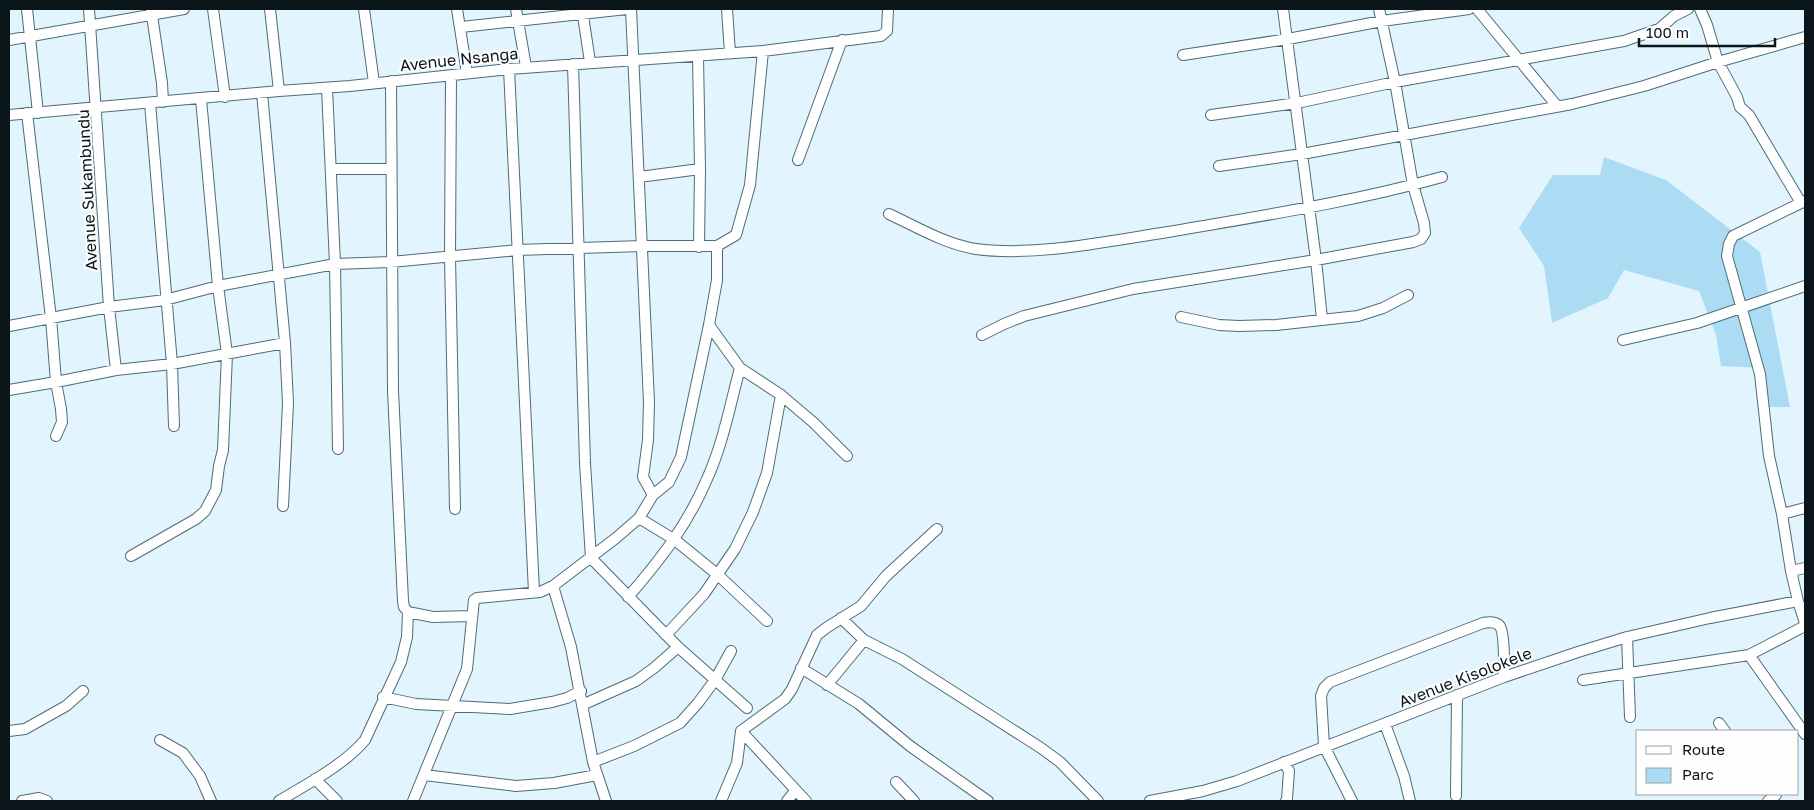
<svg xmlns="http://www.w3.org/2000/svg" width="1814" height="810" viewBox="0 0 1814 810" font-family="'Golos Text',sans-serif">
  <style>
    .green { fill: #acdcf3 }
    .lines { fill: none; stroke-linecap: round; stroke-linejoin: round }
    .street-casing { stroke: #4f6b77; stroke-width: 12 }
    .street { stroke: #fff; stroke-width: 10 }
    .labels { text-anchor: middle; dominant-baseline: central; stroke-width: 4; stroke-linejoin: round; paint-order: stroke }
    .street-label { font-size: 16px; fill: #0a151a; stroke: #fefefe }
  </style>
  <rect width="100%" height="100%" fill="#e2f4fd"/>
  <path class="green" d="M 1604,157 L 1666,180 L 1760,252 L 1790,407 L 1767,407 L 1762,368 L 1721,366 L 1716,335 L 1699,291 L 1624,270 L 1608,298 L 1552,323 L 1544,266 L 1519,228 L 1553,175 L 1600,175 Z"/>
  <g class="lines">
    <g class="street-casing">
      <path id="street" d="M 27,9 L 38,113
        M 89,9 L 109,307 L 116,370
        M 151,9 L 162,83 L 163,102
        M 213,9 L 225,97
        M 270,9 L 279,91
        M 364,9 L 374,83
        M 457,9 L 467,73
        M 516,9 L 526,67
        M 582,9 L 590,62
        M 631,9 L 649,402 L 648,440 L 643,477 L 653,495
        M 727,9 L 730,53
        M 1283,9 L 1316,260 L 1322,319
        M 1477,9 L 1557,106
        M 1700,9 L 1707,25 L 1718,62 L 1737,97 L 1740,107 L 1749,115 L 1801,203
        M 461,27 L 627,9
        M 9,40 L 184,9
        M 1183,55 L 1288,39 L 1382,21 L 1469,9
        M 698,56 L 700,169 L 699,247
        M 573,64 L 585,463 L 591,558 L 678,647 L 747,708
        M 509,69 L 534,592
        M 451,75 L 450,257 L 455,509
        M 327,88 L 335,264 L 338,449
        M 262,93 L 285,343 L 288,403 L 283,506
        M 150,103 L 172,364 L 174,426
        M 27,113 L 51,318 L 56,382 L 61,409 L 62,422 L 56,436
        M 9,115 L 279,91 L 350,86 L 509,69 L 763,51 L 881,36 L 887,31 L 888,9
        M 1211,115 L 1297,103 L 1395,82 L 1624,41 L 1659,29 L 1674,16 L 1688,9
        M 798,160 L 842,40
        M 1219,166 L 1302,154 L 1572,104 L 1644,86 L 1718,62 L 1805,37
        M 331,169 L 391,169
        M 639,177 L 700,169
        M 1805,201 L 1733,236 L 1729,244 L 1727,256 L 1760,374 L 1769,456 L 1782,514 L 1791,571 L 1798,601 L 1805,623
        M 889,214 C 917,227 945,244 976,249 C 1035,257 1109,241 1168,232 C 1260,216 1353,202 1442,177
        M 1181,317 L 1219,325 L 1239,326 L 1276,325 L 1358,316 L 1383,308 L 1408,295
        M 709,325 L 740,368 L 781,395 L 814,423 L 847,456
        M 9,326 L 109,307 L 165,300 L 218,286 L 335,264 L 391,262 L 517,250 L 642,246 L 717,246 L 736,235 L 750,185 L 763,51
        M 982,335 L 1004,324 L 1024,316 L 1133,289 L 1316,260 L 1413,242 L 1421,239 L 1425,233 L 1424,223 L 1413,185 L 1395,82 L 1379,9
        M 1623,340 L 1697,323 L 1805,286
        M 9,390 L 56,382 L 116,370 L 172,364 L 285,343
        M 1782,514 L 1805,508
        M 639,518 L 675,540 L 718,575 L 767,621
        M 131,556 L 196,519 L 205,511 L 216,490 L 219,466 L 223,450 L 227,354 L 218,286 L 201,99
        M 1791,571 L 1805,568
        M 553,586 L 571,647 L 593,762 L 606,801
        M 628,597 C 661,559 688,524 707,479 C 723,444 730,405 740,368
        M 408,612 L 433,617 L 472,616
        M 841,618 L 864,640 L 902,659 L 1041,748 L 1060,762 L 1098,801
        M 666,635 L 704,594 L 735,549 L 753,512 L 767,473 L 781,395
        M 1627,637 L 1630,717
        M 1749,655 L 1805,734
        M 801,668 L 859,704 L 910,746 L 988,801
        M 1583,680 L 1749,655 L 1805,626
        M 827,685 L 864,640
        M 383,697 L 416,704 L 510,709 L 552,702 L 567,698 L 581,691
        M 582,705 L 636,681 L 654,668 L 678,647
        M 1719,723 L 1725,731
        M 1385,724 L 1404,776 L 1410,801
        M 9,731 L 25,729 L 66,706 L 83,691
        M 741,731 L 806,801
        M 160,740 L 183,753 L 200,776 L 211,801
        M 593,762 L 634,746 L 680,723 L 698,703 L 715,680 L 731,651
        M 1284,762 L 1289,771 L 1287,799 L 1286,801
        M 424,775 L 516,786 L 554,783 L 597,775
        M 315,779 L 337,801
        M 896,782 L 914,801
        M 1456,796 L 1457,695
        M 22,801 L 39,798 L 47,801
        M 279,801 C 307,784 344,765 365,740 L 401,662 L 407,637 L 408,612 L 404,607 L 403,601 L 393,391 L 391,81
        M 413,801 L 467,669 L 474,600 L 477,598 L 540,592 L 553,586 L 616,538 L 639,518 L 653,495 L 669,482 L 681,457 L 709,325 L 717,280 L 717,246
        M 721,801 L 737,763 L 741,731 L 785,699 L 792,689 L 817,635 L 826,628 L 861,606 L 886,576 L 937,529
        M 787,801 L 795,791
        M 1150,801 L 1203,791 L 1237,781 L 1504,677 L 1578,652 L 1627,637 L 1710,618 L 1798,601
        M 1352,801 L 1324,746 L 1321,696 L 1324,688 L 1330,682 L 1483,623 C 1488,622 1494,621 1499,625 C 1505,631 1504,667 1504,677
        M 1768,801 L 1776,795"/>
    </g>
    <use href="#street" class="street"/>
  </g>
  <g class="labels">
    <g class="street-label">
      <text transform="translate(459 59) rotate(-6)">Avenue Nsanga</text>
      <text transform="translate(87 190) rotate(-93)">Avenue Sukambundu</text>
      <text transform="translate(1465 677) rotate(-21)">Avenue Kisolokele</text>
    </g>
  </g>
  <rect width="1814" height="810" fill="none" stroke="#0a151a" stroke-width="20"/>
  <rect x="1636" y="730" width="162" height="65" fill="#fefefe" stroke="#9ca1a3"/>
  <rect x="1646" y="746" width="25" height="8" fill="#ffffff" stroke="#9ca1a3"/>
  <text x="1682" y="755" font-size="15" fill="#0a151a">Route</text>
  <rect x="1646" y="768" width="25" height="15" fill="#acdcf3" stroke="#9ca1a3"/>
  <text x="1682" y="780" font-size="15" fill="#0a151a">Parc</text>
  <path d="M1639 38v8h136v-8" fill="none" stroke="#0a151a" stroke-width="2.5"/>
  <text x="1646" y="38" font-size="15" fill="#0a151a" stroke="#fefefe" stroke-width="4" paint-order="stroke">100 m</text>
</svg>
